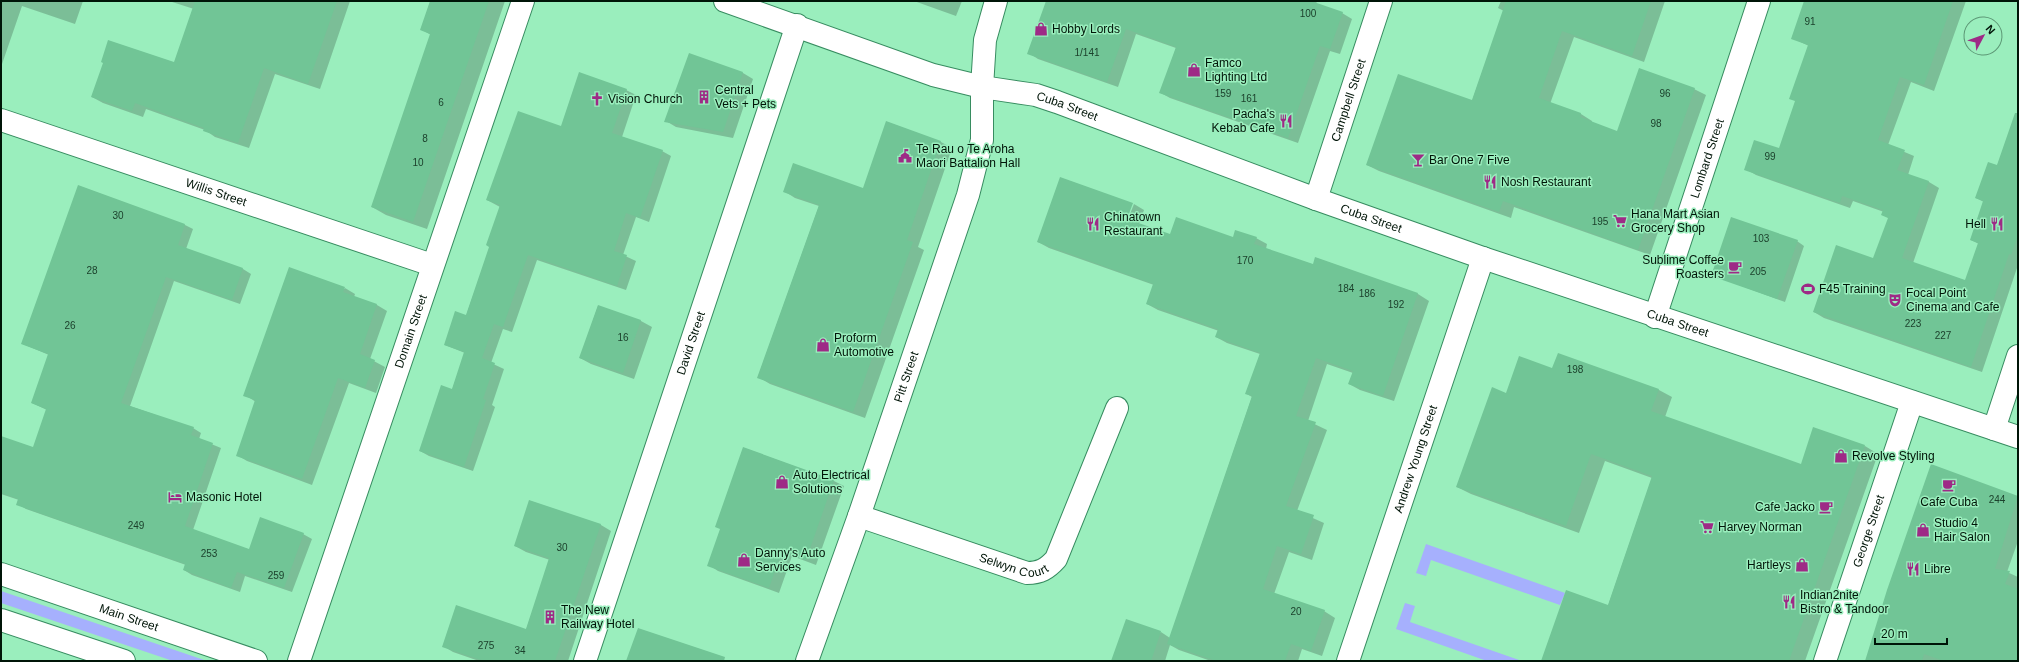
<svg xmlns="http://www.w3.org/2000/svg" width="2019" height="662" viewBox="0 0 2019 662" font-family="Helvetica,sans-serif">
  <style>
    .green { fill: #a6b0fd }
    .shadow { fill: #0003 }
    .building { fill: #71c596 }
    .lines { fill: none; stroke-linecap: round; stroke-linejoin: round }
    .minor-casing { stroke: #378c60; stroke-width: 24 }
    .major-casing { stroke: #378c60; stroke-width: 24 }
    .minor { stroke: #fff; stroke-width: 22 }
    .major { stroke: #fff; stroke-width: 22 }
    .labels { text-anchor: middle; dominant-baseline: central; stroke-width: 3; stroke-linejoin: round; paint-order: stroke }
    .number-label { font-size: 10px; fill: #1c412c }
    .poi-label { font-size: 12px; fill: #001508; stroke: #9aeebd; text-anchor: start }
    .street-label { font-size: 12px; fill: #001508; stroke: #9aeebd }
  </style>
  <rect width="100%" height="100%" fill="#9aeebd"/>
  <path class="green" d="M 1426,544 L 1565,593 L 1560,605 L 1431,560 L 1426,576 L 1416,573 Z
    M 1,591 L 207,661 L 173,661 L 1,603 Z
    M 1405,603 L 1415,606 L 1410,622 L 1522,661 L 1487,661 L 1396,629 Z"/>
  <path class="shadow" d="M 1,1 L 83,1 L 75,24 L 22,6 L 1,67 Z
    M 169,1 L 350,1 L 320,89 L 275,74 L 249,148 L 215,137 L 205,130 L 146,109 L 143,117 L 103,103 L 92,97 L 175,64 L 194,9 Z
    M 431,1 L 505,1 L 427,229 L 386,215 L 372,207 L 431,35 L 421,29 Z
    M 914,1 L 962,1 L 956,16 Z
    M 1074,1 L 1317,1 L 1316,4 L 1342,13 L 1352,19 L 1340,54 L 1330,51 L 1298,143 L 1170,98 L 1161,93 L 1176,48 L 1136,34 L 1118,87 L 1038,59 L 1029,53 Z
    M 1501,1 L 1665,1 L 1644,62 L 1574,37 L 1550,104 L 1581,114 L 1592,121 L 1592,123 L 1618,132 L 1694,89 L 1706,95 L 1650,255 L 1514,207 L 1511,218 L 1379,171 L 1367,165 L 1472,101 L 1504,11 L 1498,8 Z
    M 1805,1 L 1966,1 L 1934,91 L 1911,82 L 1888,145 L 1914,156 L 1908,175 L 1929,182 L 1939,188 L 1913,263 L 1966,281 L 1979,244 L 1971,240 L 1984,202 L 1976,198 L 1997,166 L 2018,114 L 2018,265 L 1982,372 L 1824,318 L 1814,312 L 1874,259 L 1889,218 L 1883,215 L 1884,212 L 1853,201 L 1850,208 L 1756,175 L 1746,169 L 1780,150 L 1796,101 L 1809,46 L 1792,38 Z
    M 689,55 L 743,73 L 753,79 L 733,138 L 676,127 L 666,121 Z
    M 626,90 L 636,95 L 622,137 L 662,151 L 671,156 L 649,222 L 636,217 L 623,255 L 636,261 L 626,290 L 537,260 L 512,332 L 503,329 L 491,363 L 504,369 L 492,405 L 495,407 L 473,471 L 429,456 L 420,451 L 452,390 L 465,353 L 445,345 L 466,316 L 490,247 L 500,207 L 487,200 L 562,127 Z
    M 887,122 L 941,142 L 952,148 L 918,247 L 924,250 L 865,418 L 770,384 L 758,377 L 819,206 L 795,198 L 784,191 L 863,190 Z
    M 1061,178 L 1133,204 L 1131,204 L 1125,223 L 1126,224 L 1134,204 L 1144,210 L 1139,224 L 1171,235 L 1256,238 L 1267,244 L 1266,249 L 1314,265 L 1316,258 L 1418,294 L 1429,301 L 1394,401 L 1360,390 L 1349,384 L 1353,373 L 1327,364 L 1308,421 L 1327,430 L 1297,511 L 1324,523 L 1312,560 L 1289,552 L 1274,594 L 1324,611 L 1335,618 L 1322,656 L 1302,649 L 1298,661 L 1211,661 L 1179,650 L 1170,645 L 1165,661 L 1113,661 L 1161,632 L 1170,638 L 1252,397 L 1247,394 L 1260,354 L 1227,343 L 1216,337 L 1219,331 L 1158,310 L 1147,304 L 1154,285 L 1049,248 L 1038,242 Z
    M 79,186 L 185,225 L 193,229 L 186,249 L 243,269 L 251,274 L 240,304 L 174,281 L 130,406 L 193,428 L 201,433 L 199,439 L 221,448 L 193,530 L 250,550 L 303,534 L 312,539 L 292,592 L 245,576 L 240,592 L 192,575 L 184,570 L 186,565 L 26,509 L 18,504 L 19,500 L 1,494 L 1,437 L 34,448 L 47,410 L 32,403 L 49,355 L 23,344 Z
    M 1797,241 L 1804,246 L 1785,302 L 1712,275 Z
    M 345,288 L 355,294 L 354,297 L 377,305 L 387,311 L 370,359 L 385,367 L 376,393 L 349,383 L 312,485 L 247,461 L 237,455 L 256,402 L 245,395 Z
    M 598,306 L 641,321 L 652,327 L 634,379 L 591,364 L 580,358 Z
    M 1553,370 L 1659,390 L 1672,397 L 1665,417 L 1801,465 L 1865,446 L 1878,454 L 1805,661 L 1542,661 L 1608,606 L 1652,478 L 1605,461 L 1579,533 L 1471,494 L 1457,487 L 1507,394 Z
    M 744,448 L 834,481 L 844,486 L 816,565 L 792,556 L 779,593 L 718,571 L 709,565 L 721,530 Z
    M 1931,466 L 2018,497 L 2018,541 L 2007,572 L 2018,577 L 2018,661 L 1936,660 L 1866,661 Z
    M 530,501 L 601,525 L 611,531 L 568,661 L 479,661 L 453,652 L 443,646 L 526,630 L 550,560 L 526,552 L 515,546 Z"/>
  <path class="building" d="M 195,1 L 337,1 L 308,84 L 264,68 L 238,143 L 203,131 L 204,128 L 135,103 L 132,111 L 91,97 L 103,63 L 101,62 L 108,40 L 174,62 Z
    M 430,1 L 489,1 L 413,222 L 371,207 L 430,34 L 420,30 Z
    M 1046,1 L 1311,1 L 1343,12 L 1330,49 L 1320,46 L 1288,138 L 1159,93 L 1176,47 L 1126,29 L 1107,82 L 1027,54 Z
    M 1506,1 L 1651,1 L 1632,56 L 1562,31 L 1539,98 L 1581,113 L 1580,117 L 1617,131 L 1639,68 L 1695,88 L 1638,250 L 1503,201 L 1499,212 L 1366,165 L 1398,74 L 1472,100 Z
    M 1804,1 L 1953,1 L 1924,85 L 1900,77 L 1878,140 L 1905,150 L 1897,170 L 1929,181 L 1902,258 L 1965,280 L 1978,243 L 1970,240 L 1983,201 L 1975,198 L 1988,162 L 1997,165 L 2015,113 L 2018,113 L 2018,236 L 2011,255 L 2009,254 L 1971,367 L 1813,312 L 1836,245 L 1873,258 L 1888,218 L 1881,215 L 1883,210 L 1842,196 L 1840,203 L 1744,170 L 1754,140 L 1779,148 L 1795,101 L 1789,99 L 1808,45 L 1791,39 Z
    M 689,53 L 743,72 L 723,132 L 664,122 Z
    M 579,72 L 627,89 L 612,133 L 663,150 L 640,218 L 626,213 L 614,251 L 627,255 L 617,286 L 528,255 L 503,327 L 494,324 L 482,358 L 495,363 L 483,399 L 486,400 L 464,467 L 419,451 L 441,385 L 452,389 L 464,352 L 444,345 L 455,311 L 466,315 L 489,247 L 486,245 L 500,205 L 486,200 L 518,111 L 561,126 Z
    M 886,121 L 941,141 L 907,240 L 913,242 L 853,412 L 757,378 L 819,205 L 783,192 L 793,163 L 863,188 Z
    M 1060,177 L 1133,203 L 1127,219 L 1170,234 L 1176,217 L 1233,237 L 1235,230 L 1257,237 L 1254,244 L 1313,264 L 1315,257 L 1418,293 L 1383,396 L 1348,384 L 1353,371 L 1316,358 L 1296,416 L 1316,422 L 1286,506 L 1314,515 L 1301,554 L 1277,546 L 1263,589 L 1325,610 L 1311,651 L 1291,644 L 1285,661 L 1216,661 L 1167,644 L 1252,396 L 1245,394 L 1260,353 L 1215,337 L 1218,329 L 1146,304 L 1153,284 L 1037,242 Z
    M 78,185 L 185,224 L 178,245 L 243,268 L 232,300 L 166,277 L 121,403 L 194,427 L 191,435 L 213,443 L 185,526 L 249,549 L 260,517 L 304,533 L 284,588 L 237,572 L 231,588 L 183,570 L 185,564 L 16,505 L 18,499 L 1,493 L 1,436 L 33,447 L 46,409 L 31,403 L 48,354 L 21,344 Z
    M 1731,217 L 1798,240 L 1777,299 L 1711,276 Z
    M 289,267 L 345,287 L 343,292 L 377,304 L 360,354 L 375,360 L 365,388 L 338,378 L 302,479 L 236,456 L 255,400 L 243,396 Z
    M 598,305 L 641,320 L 623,373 L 579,358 Z
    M 1558,353 L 1659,389 L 1651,411 L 1801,464 L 1813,427 L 1865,445 L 1789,661 L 1541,661 L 1566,590 L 1608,605 L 1652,476 L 1591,454 L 1566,526 L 1456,487 L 1492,387 L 1506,393 L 1519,356 L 1552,368 Z
    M 743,447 L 834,480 L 806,560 L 782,551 L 769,588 L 707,566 L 720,529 L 715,527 Z
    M 1931,464 L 2018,496 L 1995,569 L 2010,571 L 2005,584 L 2018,589 L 2018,661 L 1944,661 L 1924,654 L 1922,661 L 1865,661 L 1887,590 Z
    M 529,500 L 601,524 L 555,661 L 484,661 L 442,647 L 456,605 L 526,629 L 549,558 L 514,546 Z
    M 1126,619 L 1161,631 L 1151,661 L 1111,661 Z
    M 638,628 L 725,657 L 724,661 L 626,661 Z"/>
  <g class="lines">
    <g class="minor-casing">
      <g id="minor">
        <path id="s1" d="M 725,1 L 933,75 L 982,87 L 1036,95 L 1057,102 L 1316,199 L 1483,258 L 2018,437"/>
        <path id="s2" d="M 1,120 L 432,265"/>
        <path id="s3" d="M 1316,199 L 1381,1"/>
        <path id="s4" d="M 1655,317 L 1759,1"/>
        <path d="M 1994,429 L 2018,356"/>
        <path id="s5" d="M 859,516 L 1027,573 C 1040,573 1047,569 1056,559 L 1117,408"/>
        <path id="s6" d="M 299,661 L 523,1"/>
        <path id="s7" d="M 585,661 L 797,25"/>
        <path id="s8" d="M 1348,661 L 1483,258"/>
        <path id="s9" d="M 1825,661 L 1912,402"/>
      </g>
    </g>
    <g class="major-casing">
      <g id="major">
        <path id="s10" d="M 1,574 L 256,661"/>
        <path d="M 1,620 L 124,661"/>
        <path id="s11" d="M 807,661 L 859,516 L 968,195 L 982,140 L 982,87 L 985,40 L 996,1"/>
      </g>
    </g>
    <use href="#minor" class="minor"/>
    <use href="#major" class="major"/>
  </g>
  <defs>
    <g id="shop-bare" transform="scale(1.08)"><path d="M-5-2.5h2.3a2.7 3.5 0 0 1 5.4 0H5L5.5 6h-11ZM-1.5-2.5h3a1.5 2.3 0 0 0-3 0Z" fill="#9e2a86" stroke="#9aeebd" stroke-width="2.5" paint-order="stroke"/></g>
    <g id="building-bare" transform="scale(1.08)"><path d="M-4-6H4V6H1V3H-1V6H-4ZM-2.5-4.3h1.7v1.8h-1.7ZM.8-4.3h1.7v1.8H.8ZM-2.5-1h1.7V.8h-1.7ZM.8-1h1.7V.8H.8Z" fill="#9e2a86" stroke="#9aeebd" stroke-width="2.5" paint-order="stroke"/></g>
    <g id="church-bare" transform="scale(1.08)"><path d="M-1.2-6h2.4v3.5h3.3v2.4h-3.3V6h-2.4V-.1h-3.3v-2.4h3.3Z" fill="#9e2a86" stroke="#9aeebd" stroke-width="2.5" paint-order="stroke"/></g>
    <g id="restaurant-bare" transform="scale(1.08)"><path d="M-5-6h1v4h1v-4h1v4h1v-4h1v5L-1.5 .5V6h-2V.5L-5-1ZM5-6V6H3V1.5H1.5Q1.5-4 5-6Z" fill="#9e2a86" stroke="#9aeebd" stroke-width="2.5" paint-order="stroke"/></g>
    <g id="civic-bare" transform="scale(1.08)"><path d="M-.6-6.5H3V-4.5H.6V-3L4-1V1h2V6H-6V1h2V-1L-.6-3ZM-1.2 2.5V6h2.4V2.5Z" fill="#9e2a86" stroke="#9aeebd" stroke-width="2.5" paint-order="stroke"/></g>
    <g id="bar-bare" transform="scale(1.08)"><path d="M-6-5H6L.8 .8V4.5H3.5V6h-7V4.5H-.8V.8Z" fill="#9e2a86" stroke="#9aeebd" stroke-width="2.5" paint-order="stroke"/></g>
    <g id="supermarket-bare" transform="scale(1.08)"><path d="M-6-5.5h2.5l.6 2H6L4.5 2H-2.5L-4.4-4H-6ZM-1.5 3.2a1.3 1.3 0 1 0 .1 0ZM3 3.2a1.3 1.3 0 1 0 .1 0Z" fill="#9e2a86" stroke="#9aeebd" stroke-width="2.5" paint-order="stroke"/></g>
    <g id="cafe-bare" transform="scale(1.08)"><path d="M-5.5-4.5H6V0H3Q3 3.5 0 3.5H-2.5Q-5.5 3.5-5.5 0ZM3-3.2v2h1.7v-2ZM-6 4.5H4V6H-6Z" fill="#9e2a86" stroke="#9aeebd" stroke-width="2.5" paint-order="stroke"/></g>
    <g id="stadium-bare" transform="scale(1.08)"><path d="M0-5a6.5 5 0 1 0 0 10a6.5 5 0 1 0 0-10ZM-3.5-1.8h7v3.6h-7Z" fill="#9e2a86" stroke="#9aeebd" stroke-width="2.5" paint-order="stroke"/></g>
    <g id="theatre-bare" transform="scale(1.08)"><path d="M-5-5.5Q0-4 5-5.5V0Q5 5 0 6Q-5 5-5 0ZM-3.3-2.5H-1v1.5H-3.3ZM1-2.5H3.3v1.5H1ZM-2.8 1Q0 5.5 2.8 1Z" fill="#9e2a86" stroke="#9aeebd" stroke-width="2.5" paint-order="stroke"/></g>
    <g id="hotel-bare" transform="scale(1.08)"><path d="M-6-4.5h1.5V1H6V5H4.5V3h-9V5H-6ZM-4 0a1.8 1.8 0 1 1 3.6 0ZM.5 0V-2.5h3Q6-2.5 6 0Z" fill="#9e2a86" stroke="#9aeebd" stroke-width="2.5" paint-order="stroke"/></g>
  </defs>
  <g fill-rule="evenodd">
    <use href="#shop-bare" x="1041" y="29"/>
    <use href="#shop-bare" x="1194" y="70"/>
    <use href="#building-bare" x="704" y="97"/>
    <use href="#church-bare" x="597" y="99"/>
    <use href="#restaurant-bare" x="1286" y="121"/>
    <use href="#civic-bare" x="905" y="156"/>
    <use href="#bar-bare" x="1418" y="160"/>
    <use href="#restaurant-bare" x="1490" y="182"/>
    <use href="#supermarket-bare" x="1620" y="221"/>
    <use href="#restaurant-bare" x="1093" y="224"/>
    <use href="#restaurant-bare" x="1997" y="224"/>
    <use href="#cafe-bare" x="1735" y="267"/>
    <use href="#stadium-bare" x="1808" y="289"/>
    <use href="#theatre-bare" x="1895" y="300"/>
    <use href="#shop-bare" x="823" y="345"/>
    <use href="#shop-bare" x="1841" y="456"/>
    <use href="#shop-bare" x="782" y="482"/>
    <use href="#cafe-bare" x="1949" y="485"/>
    <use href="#hotel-bare" x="175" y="497"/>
    <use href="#cafe-bare" x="1826" y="507"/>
    <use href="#supermarket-bare" x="1707" y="527"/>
    <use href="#shop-bare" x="1923" y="530"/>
    <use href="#shop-bare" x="744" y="560"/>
    <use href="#shop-bare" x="1802" y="565"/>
    <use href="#restaurant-bare" x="1913" y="569"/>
    <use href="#restaurant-bare" x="1789" y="602"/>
    <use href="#building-bare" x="550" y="617"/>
  </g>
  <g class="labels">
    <g class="number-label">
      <text x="1308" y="13">100</text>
      <text x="1810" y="21">91</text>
      <text x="1087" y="52">1/141</text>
      <text x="1223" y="93">159</text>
      <text x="1665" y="93">96</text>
      <text x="1249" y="98">161</text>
      <text x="441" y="102">6</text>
      <text x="1656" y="123">98</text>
      <text x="425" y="138">8</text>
      <text x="1770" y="156">99</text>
      <text x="418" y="162">10</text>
      <text x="118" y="215">30</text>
      <text x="1600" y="221">195</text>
      <text x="1761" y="238">103</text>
      <text x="1245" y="260">170</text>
      <text x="92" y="270">28</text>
      <text x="1758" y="271">205</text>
      <text x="1346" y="288">184</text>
      <text x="1367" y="293">186</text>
      <text x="1396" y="304">192</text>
      <text x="1913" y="323">223</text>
      <text x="70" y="325">26</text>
      <text x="1943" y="335">227</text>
      <text x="623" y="337">16</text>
      <text x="1575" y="369">198</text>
      <text x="1997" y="499">244</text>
      <text x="136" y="525">249</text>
      <text x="562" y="547">30</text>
      <text x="209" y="553">253</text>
      <text x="276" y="575">259</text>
      <text x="1296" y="611">20</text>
      <text x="486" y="645">275</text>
      <text x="520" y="650">34</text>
    </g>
    <g class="poi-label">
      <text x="1052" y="29">Hobby Lords</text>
      <text x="1205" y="63">Famco<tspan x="1205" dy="14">Lighting Ltd</tspan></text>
      <text x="715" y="90">Central<tspan x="715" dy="14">Vets + Pets</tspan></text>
      <text x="608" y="99">Vision Church</text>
      <text x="1275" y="114" text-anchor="end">Pacha's<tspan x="1275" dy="14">Kebab Cafe</tspan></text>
      <text x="916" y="149">Te Rau o Te Aroha<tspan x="916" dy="14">Maori Battalion Hall</tspan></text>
      <text x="1429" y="160">Bar One 7 Five</text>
      <text x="1501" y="182">Nosh Restaurant</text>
      <text x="1631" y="214">Hana Mart Asian<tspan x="1631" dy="14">Grocery Shop</tspan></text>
      <text x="1104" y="217">Chinatown<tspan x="1104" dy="14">Restaurant</tspan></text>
      <text x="1986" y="224" text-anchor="end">Hell</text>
      <text x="1724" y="260" text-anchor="end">Sublime Coffee<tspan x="1724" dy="14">Roasters</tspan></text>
      <text x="1819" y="289">F45 Training</text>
      <text x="1906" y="293">Focal Point<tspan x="1906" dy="14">Cinema and Cafe</tspan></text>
      <text x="834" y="338">Proform<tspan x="834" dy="14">Automotive</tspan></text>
      <text x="1852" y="456">Revolve Styling</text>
      <text x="793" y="475">Auto Electrical<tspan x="793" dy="14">Solutions</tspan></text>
      <text x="186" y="497">Masonic Hotel</text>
      <text x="1949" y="502" text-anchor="middle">Cafe Cuba</text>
      <text x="1815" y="507" text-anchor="end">Cafe Jacko</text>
      <text x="1934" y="523">Studio 4<tspan x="1934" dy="14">Hair Salon</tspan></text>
      <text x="1718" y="527">Harvey Norman</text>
      <text x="755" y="553">Danny's Auto<tspan x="755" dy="14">Services</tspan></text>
      <text x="1791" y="565" text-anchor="end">Hartleys</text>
      <text x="1924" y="569">Libre</text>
      <text x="1800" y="595">Indian2nite<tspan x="1800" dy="14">Bistro &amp; Tandoor</tspan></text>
      <text x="561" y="610">The New<tspan x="561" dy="14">Railway Hotel</tspan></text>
    </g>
    <g class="street-label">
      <text stroke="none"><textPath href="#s3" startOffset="104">Campbell Street</textPath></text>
      <text stroke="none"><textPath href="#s1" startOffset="359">Cuba Street</textPath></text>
      <text stroke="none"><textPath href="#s4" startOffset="167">Lombard Street</textPath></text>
      <text stroke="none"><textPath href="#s2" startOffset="227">Willis Street</textPath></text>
      <text stroke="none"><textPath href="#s1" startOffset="683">Cuba Street</textPath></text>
      <text stroke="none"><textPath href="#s1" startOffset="1007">Cuba Street</textPath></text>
      <text stroke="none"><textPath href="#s6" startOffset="348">Domain Street</textPath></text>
      <text stroke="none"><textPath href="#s7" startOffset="335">David Street</textPath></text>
      <text stroke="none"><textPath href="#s11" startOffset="301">Pitt Street</textPath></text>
      <text stroke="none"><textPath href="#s8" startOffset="213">Andrew Young Street</textPath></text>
      <text stroke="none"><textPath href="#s9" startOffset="137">George Street</textPath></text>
      <text stroke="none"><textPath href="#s5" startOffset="163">Selwyn Court</textPath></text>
      <text stroke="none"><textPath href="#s10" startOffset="135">Main Street</textPath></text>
    </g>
  </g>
  <rect width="2019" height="662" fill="none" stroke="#001508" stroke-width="4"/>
  <g transform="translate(1983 36) rotate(49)"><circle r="19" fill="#9aeebd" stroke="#5c9775"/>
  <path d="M0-3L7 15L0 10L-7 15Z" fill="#9e2a86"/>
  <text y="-6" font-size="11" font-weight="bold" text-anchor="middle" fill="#001508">N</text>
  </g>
  <path d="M1875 638v6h72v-6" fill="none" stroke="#001508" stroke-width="2"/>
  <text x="1881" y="638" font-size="12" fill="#001508" stroke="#9aeebd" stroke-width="3" paint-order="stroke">20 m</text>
</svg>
